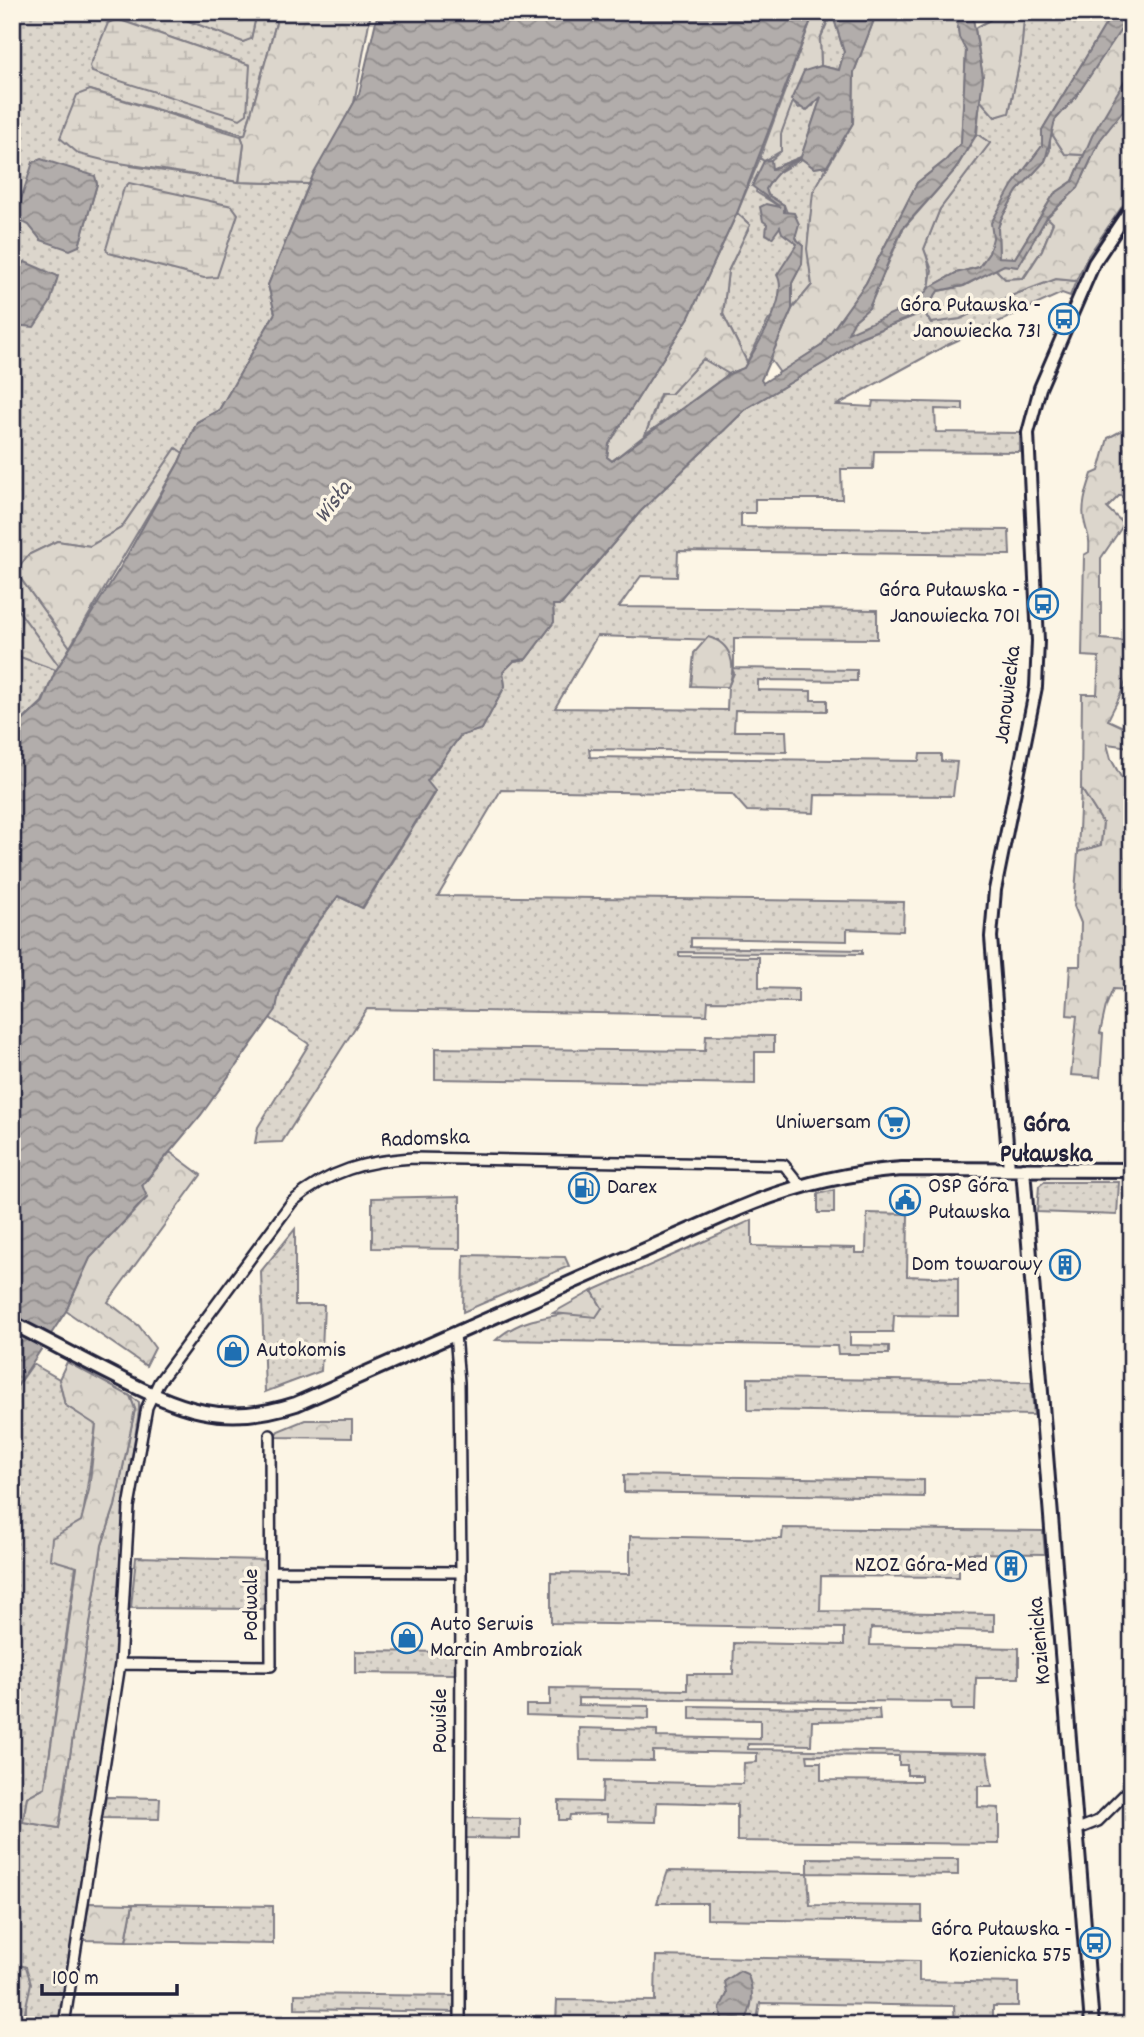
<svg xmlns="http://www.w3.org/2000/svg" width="1144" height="2037" viewBox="0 0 1144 2037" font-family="Dekko,sans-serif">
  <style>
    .grass { fill: url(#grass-dots); stroke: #7f7c84; stroke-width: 2; fill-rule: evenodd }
    .forest { fill: url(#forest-crowns); stroke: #7f7c84; stroke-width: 2 }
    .wetland { fill: url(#wetland-marsh); stroke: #7f7c84; stroke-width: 2 }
    .water { fill: url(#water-waves); stroke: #78757e; stroke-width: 2 }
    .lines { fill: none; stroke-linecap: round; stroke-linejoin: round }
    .minor-casing { stroke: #22223b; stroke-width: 14 }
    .tertiary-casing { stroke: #22223b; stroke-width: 16 }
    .secondary-casing { stroke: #22223b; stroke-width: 18 }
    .minor { stroke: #fcf5e5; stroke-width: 9 }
    .tertiary { stroke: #fcf5e5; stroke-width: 10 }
    .secondary { stroke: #fcf5e5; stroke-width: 12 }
    .labels { text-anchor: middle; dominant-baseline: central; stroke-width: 7; stroke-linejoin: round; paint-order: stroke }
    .poi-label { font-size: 23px; fill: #22223b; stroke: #fcf5e5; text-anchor: end }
    .street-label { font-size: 23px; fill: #22223b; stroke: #fcf5e5 }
    .water-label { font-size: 24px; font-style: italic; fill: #545362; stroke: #fcf5e5 }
    .quarter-label { font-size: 26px; font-weight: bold; fill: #22223b; stroke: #fcf5e5 }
  </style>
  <defs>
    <pattern id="grass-dots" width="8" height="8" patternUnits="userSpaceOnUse" patternTransform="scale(1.75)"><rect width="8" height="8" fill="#dcd6cc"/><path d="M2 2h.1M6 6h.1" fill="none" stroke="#bcb7b0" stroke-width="1.8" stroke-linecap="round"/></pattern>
    <pattern id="forest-crowns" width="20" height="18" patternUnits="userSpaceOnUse" patternTransform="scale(1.75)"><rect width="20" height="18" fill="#dcd6cc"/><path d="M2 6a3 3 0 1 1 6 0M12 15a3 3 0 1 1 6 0" fill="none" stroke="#bcb7b0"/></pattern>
    <pattern id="wetland-marsh" width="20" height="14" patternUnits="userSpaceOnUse" patternTransform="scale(1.75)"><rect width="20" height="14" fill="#dcd6cc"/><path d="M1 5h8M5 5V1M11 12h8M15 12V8" fill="none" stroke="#bcb7b0"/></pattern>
    <pattern id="water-waves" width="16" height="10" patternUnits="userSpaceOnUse" patternTransform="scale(1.75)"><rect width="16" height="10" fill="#b2adab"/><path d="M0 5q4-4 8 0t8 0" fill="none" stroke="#908c8c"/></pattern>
  </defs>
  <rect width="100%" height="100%" fill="#fcf5e5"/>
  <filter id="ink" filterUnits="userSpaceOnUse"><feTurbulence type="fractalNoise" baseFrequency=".0143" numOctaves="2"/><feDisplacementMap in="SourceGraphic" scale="14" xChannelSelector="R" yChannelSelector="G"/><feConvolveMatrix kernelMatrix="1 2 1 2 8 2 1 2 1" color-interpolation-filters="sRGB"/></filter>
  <g filter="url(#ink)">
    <path class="grass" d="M 12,12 L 166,12 L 243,42 L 251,38 L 257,12 L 279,12 L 245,135 L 90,90 L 131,166 L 239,182 L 309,184 L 268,285 L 275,313 L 219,410 L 197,422 L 183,453 L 176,449 L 121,528 L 90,546 L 57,541 L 28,555 L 16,572 L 70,647 L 59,666 L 12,602 L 12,325 L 19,328 L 25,262 L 12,276 ZM 117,19 L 249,65 L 108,23 ZM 95,177 L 97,184 L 79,246 L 41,240 L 29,225 Z
      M 832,12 L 844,52 L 839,70 L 821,66 L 820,39 Z
      M 1020,12 L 1113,12 L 1042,130 L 1042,146 L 1012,186 L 989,253 L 979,267 L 956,273 L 929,288 L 932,270 L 924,249 L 940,209 L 990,143 L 977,134 L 980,100 L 995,117 L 1009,112 L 1021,55 L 1024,17 Z
      M 818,97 L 821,97 L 801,157 L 771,169 L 771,160 L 781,151 L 781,134 L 791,100 L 798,108 L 813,106 Z
      M 1050,131 L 1065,154 L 1084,155 L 1073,181 L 1054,194 L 1015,258 L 999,258 L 998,228 L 1001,219 L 1017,191 L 1045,161 L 1050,150 Z
      M 760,158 L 764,161 L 756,192 L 780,207 L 780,227 L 797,244 L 781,282 L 777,310 L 768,321 L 747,362 L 723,314 L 728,271 L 750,225 L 737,213 Z
      M 802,159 L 814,168 L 827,166 C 806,206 806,242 812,285 L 792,309 L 792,283 L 802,264 L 802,252 L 784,205 L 768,195 L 766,189 L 774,175 Z
      M 1047,217 L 1053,222 L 1042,250 L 1023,278 L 1005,279 L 995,269 L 1004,265 L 1018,267 Z
      M 1056,279 L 1076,281 L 1070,296 L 1062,293 L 945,346 L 837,405 L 872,407 L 873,401 L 963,403 L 963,410 L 935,409 L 936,432 L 1020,433 L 1020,452 L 874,451 L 873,469 L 841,469 L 842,499 L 755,499 L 755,513 L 741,513 L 741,527 L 1009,530 L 1010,555 L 678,551 L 677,577 L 641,576 L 619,607 L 877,610 L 877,639 L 734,638 L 734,668 L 857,670 L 857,681 L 758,680 L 758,690 L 811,691 L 811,700 L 827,700 L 827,711 L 735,710 L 734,731 L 786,731 L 787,752 L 589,749 L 590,757 L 919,761 L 920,754 L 941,754 L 941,761 L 957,762 L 953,796 L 815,795 L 814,813 L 747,811 L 732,794 L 501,790 L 438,896 L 904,902 L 903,931 L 847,929 L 847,941 L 691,938 L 691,947 L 862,950 L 862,954 L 679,952 L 679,956 L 759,957 L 759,988 L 798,989 L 798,1002 L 708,1001 L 707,1015 L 367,1009 L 282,1142 L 255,1143 L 258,1127 L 309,1044 L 270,1018 C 277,1009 275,1001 279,992 C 293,957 315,926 338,896 L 363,908 L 435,792 L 427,782 L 460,736 L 482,729 L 505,686 L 503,672 L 514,661 L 526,659 L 554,622 L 553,605 L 561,605 L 640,512 L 747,408 L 829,360 L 858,338 L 924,312 L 931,323 L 960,319 L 989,304 ZM 597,636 L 718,640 L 734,673 L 728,687 L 727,710 L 555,708 Z
      M 703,358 L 729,374 L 645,435 L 661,394 L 671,394 Z
      M 18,656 L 56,670 L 42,702 L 12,730 L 12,660 Z
      M 1081,788 L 1103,823 L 1101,846 L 1078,852 Z
      M 706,1035 L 774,1036 L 774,1052 L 755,1052 L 755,1084 L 435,1079 L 435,1048 L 705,1051 Z
      M 1044,1182 L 1119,1182 L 1117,1215 L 1037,1212 L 1039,1186 Z
      M 834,1190 L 834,1213 L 818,1213 L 818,1194 Z
      M 460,1196 L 460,1249 L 372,1248 L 372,1198 Z
      M 867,1213 L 908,1214 L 907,1276 L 958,1278 L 958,1316 L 894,1315 L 893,1332 L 850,1332 L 850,1345 L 889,1346 L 889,1354 L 838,1354 L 837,1346 L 496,1340 C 524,1313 567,1316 602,1308 L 592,1291 L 752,1220 L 752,1246 L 855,1248 L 855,1253 L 866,1253 Z
      M 295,1229 L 295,1305 L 324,1305 L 321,1371 L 265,1392 L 261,1271 Z
      M 464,1255 L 565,1257 L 569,1266 L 463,1312 Z
      M 33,1364 L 59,1379 L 65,1405 L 96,1424 L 45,1787 L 27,1797 L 23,1822 L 59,1828 L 102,1545 L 115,1506 L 135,1409 L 130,1396 L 139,1402 L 139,1411 L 127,1491 L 115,1674 L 61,2025 L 22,2025 L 26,2012 L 26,1967 L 12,1963 L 12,1394 Z
      M 748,1378 L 1031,1382 L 1034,1415 L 748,1410 Z
      M 624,1475 L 924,1480 L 924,1497 L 624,1492 Z
      M 783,1528 L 1043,1531 L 1045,1554 L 966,1553 L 965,1565 L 959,1565 L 959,1577 L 821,1576 L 820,1611 L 994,1614 L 994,1631 L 871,1628 L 870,1645 L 1019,1648 L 1019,1678 L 976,1678 L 975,1710 L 952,1710 L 951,1702 L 578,1698 L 578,1705 L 649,1706 L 649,1719 L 526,1715 L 526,1705 L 550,1705 L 550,1688 L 687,1690 L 687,1674 L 733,1674 L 734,1643 L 844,1645 L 844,1628 L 551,1623 L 551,1573 L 630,1574 L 630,1536 L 782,1539 Z
      M 136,1557 L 268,1560 L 268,1609 L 131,1608 Z
      M 355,1651 L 457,1652 L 457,1674 L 355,1673 Z
      M 690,1706 L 879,1709 L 880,1720 L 812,1721 L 811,1745 L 748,1744 L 748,1749 L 987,1753 L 992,1786 L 978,1786 L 978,1807 L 999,1808 L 999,1844 L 737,1841 L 737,1804 L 657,1802 L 656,1822 L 607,1821 L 607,1814 L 570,1815 L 569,1820 L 559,1820 L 559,1801 L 602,1802 L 603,1781 L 743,1784 L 744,1763 L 757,1762 L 757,1753 L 653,1751 L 653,1761 L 580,1760 L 579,1728 L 657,1730 L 657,1737 L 760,1739 L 760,1720 L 690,1719 ZM 807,1755 L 899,1756 L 899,1765 L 907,1765 L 907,1775 L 921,1775 L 921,1781 L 821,1780 L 821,1762 L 808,1762 Z
      M 106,1797 L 160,1798 L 159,1819 L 102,1818 Z
      M 466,1818 L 520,1819 L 520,1839 L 466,1838 Z
      M 808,1858 L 958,1859 L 958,1875 L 808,1873 L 810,1905 L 922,1906 L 922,1922 L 707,1919 L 707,1903 L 657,1903 L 668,1871 L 808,1873 Z
      M 133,1904 L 273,1906 L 273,1944 L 126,1941 Z
      M 656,1956 L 919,1961 L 919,1981 L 1018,1983 L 1018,2006 L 993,2006 L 993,2025 L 955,2025 L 954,2006 L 760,2003 L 756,2025 L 601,2025 L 601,2022 L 556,2021 L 557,2000 L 655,2001 Z
      M 295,1994 L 456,1996 L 456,2012 L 295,2009 Z"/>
    <path class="forest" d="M 279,12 L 371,12 L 354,103 L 309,184 L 239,182 L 244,144 L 241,136 L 245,135 Z
      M 814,12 L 831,12 L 820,39 L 821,66 L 804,72 L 781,134 L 781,151 L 764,161 L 760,158 Z
      M 877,12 L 956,12 L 959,37 L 966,50 L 961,143 L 946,160 L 917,183 L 866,283 L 821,346 L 780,373 L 770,359 L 792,309 L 812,285 L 807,249 L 813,192 L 853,123 L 854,72 Z
      M 990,12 L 1020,12 L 1024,17 L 1021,55 L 1009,113 L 995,117 L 980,100 L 983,77 L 975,28 L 990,20 Z
      M 1132,13 L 1132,68 L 1084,155 L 1065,154 L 1050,131 L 1055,120 L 1075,98 Z
      M 1132,98 L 1132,192 L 1088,256 L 1076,281 L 1056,279 L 989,304 L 960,319 L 931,323 L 924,312 L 938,291 L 964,286 L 995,269 L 1005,279 L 1024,278 L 1042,250 L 1053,223 L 1047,217 L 1078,188 L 1100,140 Z
      M 977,134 L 990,143 L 940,209 L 924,249 C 942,295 920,302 882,319 C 871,324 858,333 847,333 L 854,321 L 869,308 L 903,229 L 955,170 Z
      M 737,213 L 750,225 L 728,271 L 723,314 L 747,362 L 744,368 L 729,374 L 703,359 L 671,394 L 660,394 L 645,435 L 612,461 L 607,457 L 609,444 L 689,317 Z
      M 1132,425 L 1132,506 L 1120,495 L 1107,508 L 1124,524 L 1101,558 L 1101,639 L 1125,641 C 1139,669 1120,694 1108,720 L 1132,731 L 1129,747 L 1107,744 L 1111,759 L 1132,797 L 1132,973 L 1128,990 L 1113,989 L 1106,1006 L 1100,1033 L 1103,1034 L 1100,1077 L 1071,1075 L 1077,1016 L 1067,1015 L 1070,966 L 1080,966 L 1081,923 L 1074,906 L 1078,852 L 1101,845 L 1103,823 L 1081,788 L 1082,694 L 1097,694 L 1099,657 L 1082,656 L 1084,555 L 1089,552 C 1090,537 1088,537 1085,524 C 1080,508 1087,489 1092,474 L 1099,471 L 1108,438 Z
      M 176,448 L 183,453 L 179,462 L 70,647 L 16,572 L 28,555 L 57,541 L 90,546 L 121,528 Z
      M 12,602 L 59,666 L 56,670 L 18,656 L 12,660 Z
      M 708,637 C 732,643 737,666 728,687 L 691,686 L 694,653 Z
      M 170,1152 L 201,1175 L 108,1302 L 139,1326 L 155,1348 L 146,1366 L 66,1311 L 90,1258 L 147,1198 L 142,1186 Z
      M 592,1291 L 602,1308 L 596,1317 L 553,1313 Z
      M 67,1362 L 130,1396 L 135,1409 L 115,1506 L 102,1545 L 59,1828 L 23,1822 L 27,1797 L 45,1787 L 77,1567 L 50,1559 L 52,1538 L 81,1521 L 89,1490 L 96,1425 L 65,1405 L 59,1379 Z
      M 305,1420 L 352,1420 L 352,1438 L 274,1437 L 278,1431 Z
      M 89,1903 L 133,1904 L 126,1941 L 83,1940 Z
      M 12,1963 L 26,1967 L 31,1983 L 22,2025 L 12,2025 Z"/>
    <path class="wetland" d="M 166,12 L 257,12 L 251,39 L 243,42 Z
      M 117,19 L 250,65 L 247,114 L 240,119 L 92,72 L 90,66 L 108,23 Z
      M 90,90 L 241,136 L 244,144 L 239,182 L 107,161 L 79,154 L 60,138 L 77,95 Z
      M 129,183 L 232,206 L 238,214 L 217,277 L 204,278 L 109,253 L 106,249 L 124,188 Z"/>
    <path class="water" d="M 378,12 L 814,12 L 737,213 L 689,317 L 609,444 L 607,457 L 612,461 L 729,374 L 744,368 C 756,347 790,297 777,275 L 797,244 L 782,233 L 780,227 L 772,238 L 766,234 L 767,224 L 763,221 L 760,207 L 766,204 L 780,207 L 752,186 L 764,161 L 771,160 L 772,169 L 801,157 L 821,97 L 806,111 L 791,100 L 804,71 L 821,66 L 839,70 L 844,52 L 832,12 L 877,12 L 854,72 L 853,123 L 827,166 L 814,168 L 802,159 C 786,163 774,175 766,189 L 768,195 L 784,205 L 784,212 L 794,213 L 799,224 L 795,238 L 803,245 L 802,264 L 792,283 L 792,309 L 761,380 L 763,383 L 821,346 L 866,283 L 917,183 L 946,160 L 961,143 L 966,51 L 959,37 L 956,12 L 972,12 L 983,77 L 976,134 L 955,170 L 902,229 L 869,308 L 854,321 L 848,333 L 916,303 L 929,288 L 956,273 L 979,267 L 989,253 L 993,238 L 991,223 L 1012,186 L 1042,146 L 1042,130 L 1113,12 L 1132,13 L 1075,98 L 1055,120 L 1045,161 L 1017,191 L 1001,219 L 998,228 L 999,257 L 1015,258 L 1054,194 L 1073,181 L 1092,136 L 1132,68 L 1131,101 L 1100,140 L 1078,188 L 1047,217 L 1018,267 L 1004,265 L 963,286 L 938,291 L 924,312 L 858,338 L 829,360 L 747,408 L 640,512 L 561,605 L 553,605 L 554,622 L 526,659 L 514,661 L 503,672 L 505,686 L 482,729 L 460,736 L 427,781 L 435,791 L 362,908 L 338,896 C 313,928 281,969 276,1010 L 201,1115 L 142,1185 L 147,1197 L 90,1258 L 66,1311 L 12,1394 L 12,731 L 43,702 L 55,672 L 120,568 L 179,462 L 197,422 L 219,410 L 275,313 L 268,285 L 313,175 L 359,94 Z
      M 41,159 L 95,176 L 97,184 L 79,246 L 70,250 L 41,240 L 29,225 L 15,218 L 33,162 Z
      M 25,262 L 58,276 L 50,303 L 34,327 L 12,325 L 12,276 Z
      M 740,1971 L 747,1974 C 755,1990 753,2009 743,2025 L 723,2025 L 720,2008 L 727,1994 L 725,1981 Z"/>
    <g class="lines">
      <g class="minor-casing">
        <path id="minor" d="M 455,1334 L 459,1382 L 461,1572 L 460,2025
          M 271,1571 L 461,1572
          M 120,1664 L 271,1666 L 270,1435
          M 1078,1829 L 1098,1821 L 1132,1787
          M 64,2025 L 120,1664 L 129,1507 L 147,1407 L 159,1382 L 292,1202 C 329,1170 366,1161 413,1158 L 784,1165 L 800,1185"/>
      </g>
      <g class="tertiary-casing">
        <path id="tertiary" d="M 1009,1169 L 991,937 L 995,890 L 1036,687 L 1038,641 L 1028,433 L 1040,388 L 1094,263 L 1132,206"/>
      </g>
      <g class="secondary-casing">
        <path id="secondary" d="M 1023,1169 L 1092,2025
          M 12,1323 C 46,1340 79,1358 113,1375 C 179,1409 222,1428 296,1404 L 738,1209 C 792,1186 843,1173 902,1169 L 1132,1170"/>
      </g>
      <use href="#minor" class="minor"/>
      <use href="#tertiary" class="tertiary"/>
      <use href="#secondary" class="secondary"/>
    </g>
  </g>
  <defs>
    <g id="bus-ring" transform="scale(1.575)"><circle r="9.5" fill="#fcf5e5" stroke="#1f6fb2" stroke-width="1.5"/><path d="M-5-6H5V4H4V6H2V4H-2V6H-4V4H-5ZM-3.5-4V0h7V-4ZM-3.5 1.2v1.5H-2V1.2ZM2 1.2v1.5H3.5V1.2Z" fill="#1f6fb2"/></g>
    <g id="supermarket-ring" transform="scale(1.575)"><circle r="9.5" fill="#fcf5e5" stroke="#1f6fb2" stroke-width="1.5"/><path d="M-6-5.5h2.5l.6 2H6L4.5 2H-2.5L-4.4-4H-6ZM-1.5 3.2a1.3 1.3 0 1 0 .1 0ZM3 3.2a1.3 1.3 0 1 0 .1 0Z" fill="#1f6fb2"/></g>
    <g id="fuel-ring" transform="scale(1.575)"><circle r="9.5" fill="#fcf5e5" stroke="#1f6fb2" stroke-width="1.5"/><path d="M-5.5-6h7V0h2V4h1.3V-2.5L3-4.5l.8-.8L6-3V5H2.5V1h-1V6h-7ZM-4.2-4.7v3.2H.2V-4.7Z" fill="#1f6fb2"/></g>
    <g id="civic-ring" transform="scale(1.575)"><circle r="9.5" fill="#fcf5e5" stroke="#1f6fb2" stroke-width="1.5"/><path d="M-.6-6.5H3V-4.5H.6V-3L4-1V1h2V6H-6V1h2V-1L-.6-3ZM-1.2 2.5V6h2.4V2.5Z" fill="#1f6fb2"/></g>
    <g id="building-ring" transform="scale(1.575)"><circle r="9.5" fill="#fcf5e5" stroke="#1f6fb2" stroke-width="1.5"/><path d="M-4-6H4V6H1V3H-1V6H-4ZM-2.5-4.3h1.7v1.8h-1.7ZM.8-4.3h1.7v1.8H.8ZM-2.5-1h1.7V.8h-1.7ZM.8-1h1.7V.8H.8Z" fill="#1f6fb2"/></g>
    <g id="shop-ring" transform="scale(1.575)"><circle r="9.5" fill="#fcf5e5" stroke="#1f6fb2" stroke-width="1.5"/><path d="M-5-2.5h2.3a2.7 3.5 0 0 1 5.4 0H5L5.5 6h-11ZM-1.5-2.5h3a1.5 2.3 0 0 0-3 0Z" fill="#1f6fb2"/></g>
  </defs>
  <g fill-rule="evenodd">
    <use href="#bus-ring" x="1064" y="319"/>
    <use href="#bus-ring" x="1043" y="604"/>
    <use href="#supermarket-ring" x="894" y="1123"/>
    <use href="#fuel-ring" x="584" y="1188"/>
    <use href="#civic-ring" x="905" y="1200"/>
    <use href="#building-ring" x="1065" y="1265"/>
    <use href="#shop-ring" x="233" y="1351"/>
    <use href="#building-ring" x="1011" y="1566"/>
    <use href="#shop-ring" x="407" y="1638"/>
    <use href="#bus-ring" x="1095" y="1943"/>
  </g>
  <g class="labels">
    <g class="poi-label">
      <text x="1041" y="306">Góra Puławska -<tspan x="1041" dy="26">Janowiecka 731</tspan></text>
      <text x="1020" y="591">Góra Puławska -<tspan x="1020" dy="26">Janowiecka 701</tspan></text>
      <text x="871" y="1123">Uniwersam</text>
      <text x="928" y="1187" text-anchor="start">OSP Góra<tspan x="928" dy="26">Puławska</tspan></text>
      <text x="607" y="1188" text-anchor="start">Darex</text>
      <text x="1042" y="1265">Dom towarowy</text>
      <text x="256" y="1351" text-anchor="start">Autokomis</text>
      <text x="988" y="1566">NZOZ Góra-Med</text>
      <text x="430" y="1625" text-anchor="start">Auto Serwis<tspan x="430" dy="26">Marcin Ambroziak</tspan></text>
      <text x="1072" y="1930">Góra Puławska -<tspan x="1072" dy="26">Kozienicka 575</tspan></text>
    </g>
    <g class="street-label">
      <text transform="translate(1009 695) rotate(-83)">Janowiecka</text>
      <text transform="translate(425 1140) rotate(-2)">Radomska</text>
      <text transform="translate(252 1605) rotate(-90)">Podwale</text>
      <text transform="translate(1041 1641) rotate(-95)">Kozienicka</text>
      <text transform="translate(441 1721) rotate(-90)">Powiśle</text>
    </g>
    <g class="water-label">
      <text transform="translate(334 503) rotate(-53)">Wisła</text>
    </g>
    <g class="quarter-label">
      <text x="1046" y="1125">Góra<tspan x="1046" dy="30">Puławska</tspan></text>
    </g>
  </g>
  <rect width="1144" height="2037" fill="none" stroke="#fcf5e5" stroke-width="42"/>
  <rect x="21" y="21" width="1102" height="1995" fill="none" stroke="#22223b" stroke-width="2.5" filter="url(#ink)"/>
  <path d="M42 1984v10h135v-10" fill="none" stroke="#22223b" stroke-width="3.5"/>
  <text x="52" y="1984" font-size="21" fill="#22223b" stroke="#fcf5e5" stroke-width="5" paint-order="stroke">100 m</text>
</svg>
